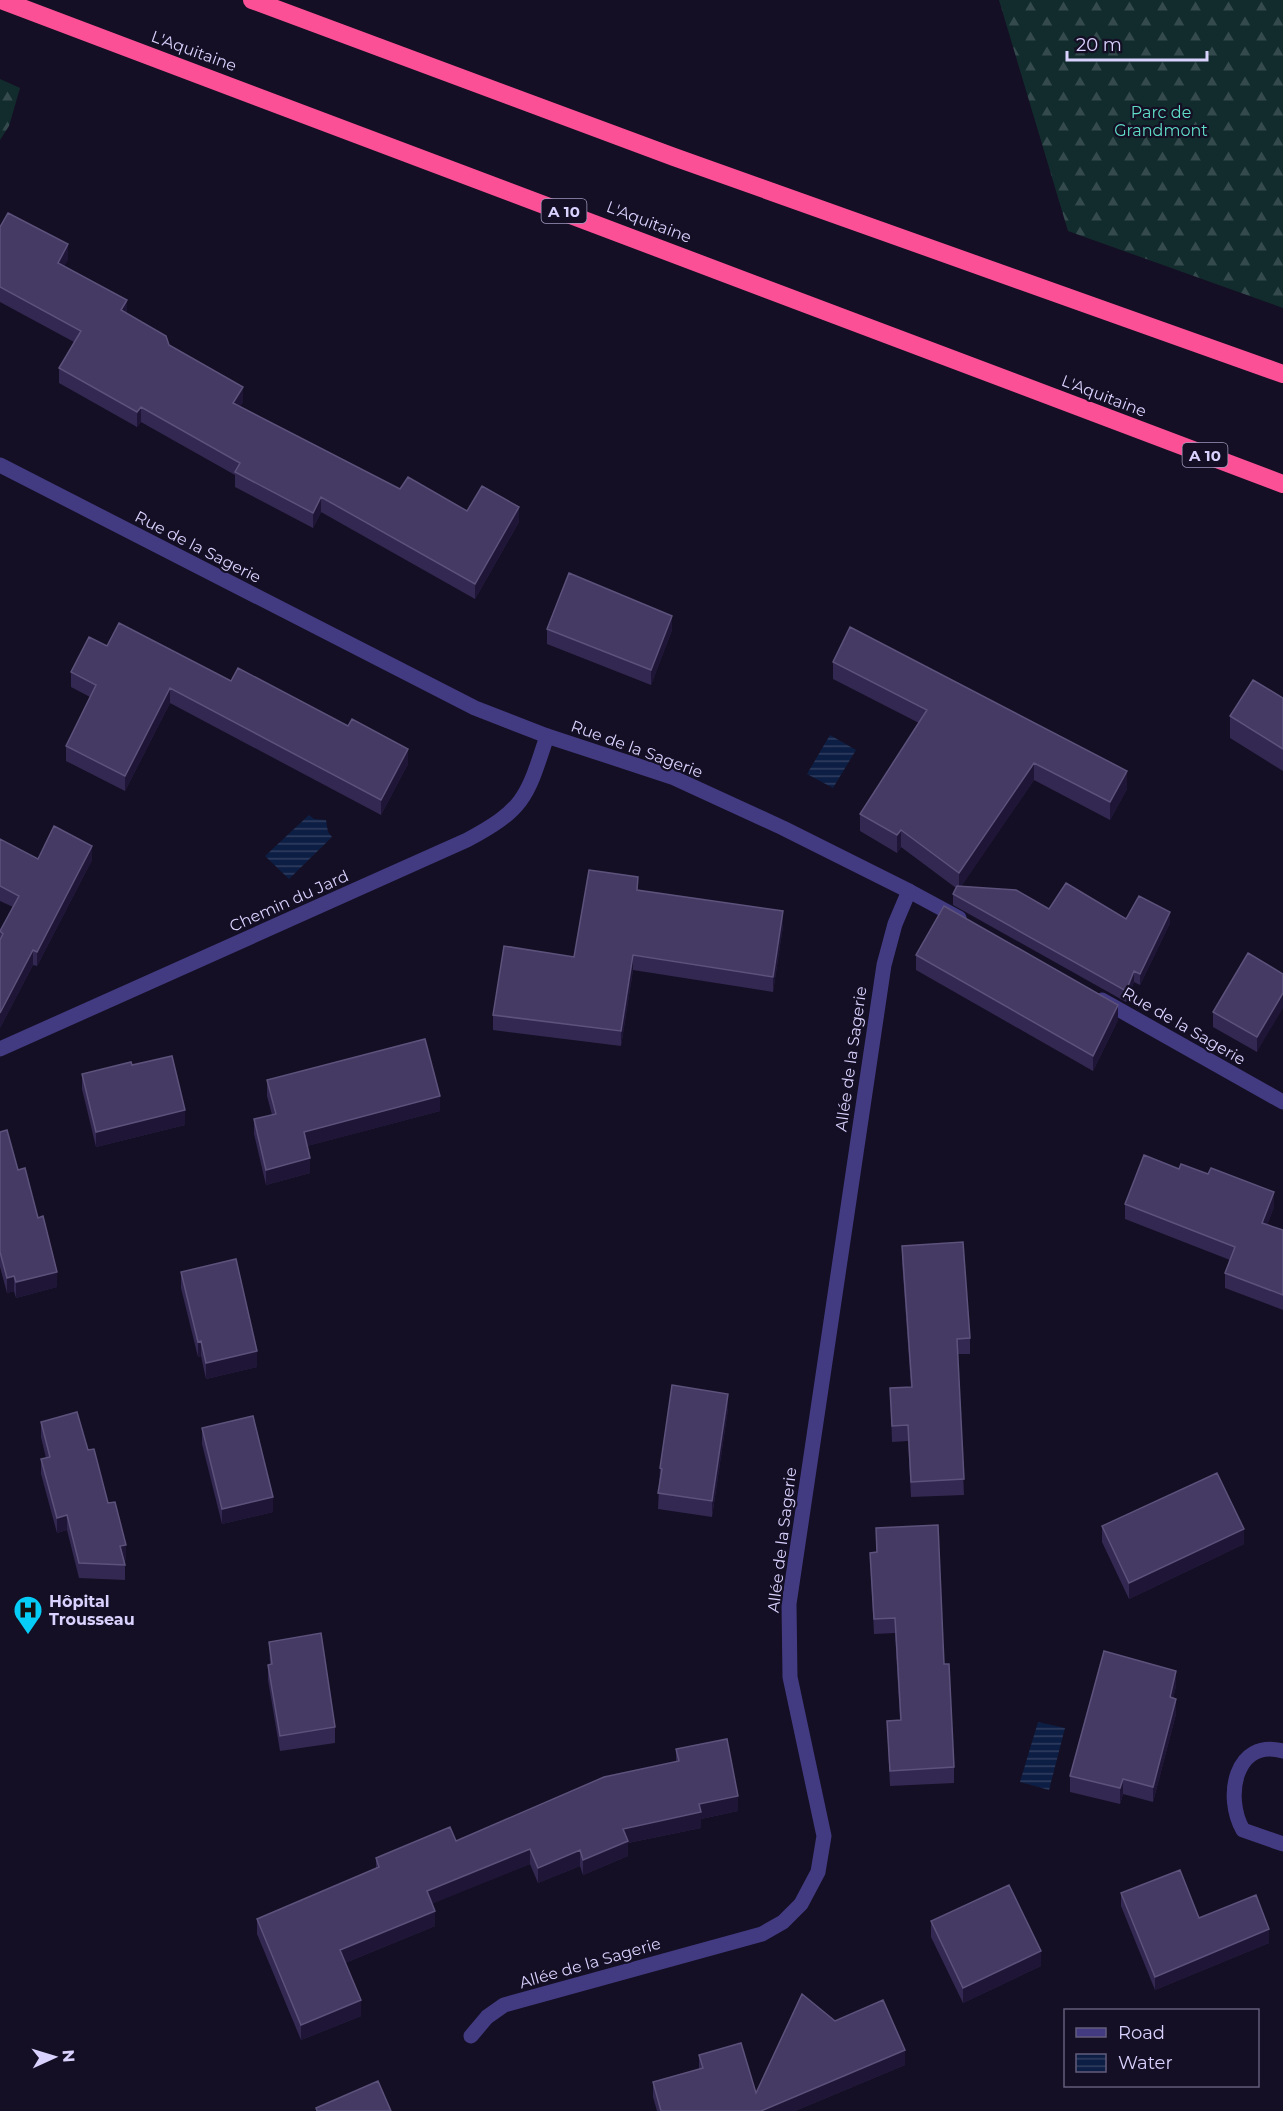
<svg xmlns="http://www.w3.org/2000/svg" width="1283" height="2111" viewBox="0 0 1283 2111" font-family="Montserrat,sans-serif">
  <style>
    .forest { fill: url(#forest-firs) }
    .water { fill: url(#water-rules) }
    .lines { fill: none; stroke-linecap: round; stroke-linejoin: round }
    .minor { stroke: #433b82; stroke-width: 15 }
    .tertiary { stroke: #433b82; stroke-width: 15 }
    .motorway { stroke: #fb5096; stroke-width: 18 }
    .wall { fill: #332851 }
    .shaded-wall { fill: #1f1637 }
    .building { fill: #453a64; stroke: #5c527c; stroke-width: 1.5 }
    .labels { text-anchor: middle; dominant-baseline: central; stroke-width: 4.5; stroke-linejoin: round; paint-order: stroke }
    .shield { fill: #140f24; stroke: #9f98bd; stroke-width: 1.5 }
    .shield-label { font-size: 15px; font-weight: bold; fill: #dad2fe }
    .street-label { font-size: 16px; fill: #dad2fe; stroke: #140f24 }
    .park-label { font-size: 16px; fill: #60ddc6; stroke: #140f24 }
    .poi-label { font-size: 16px; font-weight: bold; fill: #dad2fe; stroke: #140f24; text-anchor: start }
  </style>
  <defs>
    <pattern id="forest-firs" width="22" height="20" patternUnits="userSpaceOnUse" patternTransform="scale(1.5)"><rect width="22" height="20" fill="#122c2d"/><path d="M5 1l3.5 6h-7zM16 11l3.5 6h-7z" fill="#344a4c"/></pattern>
    <pattern id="water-rules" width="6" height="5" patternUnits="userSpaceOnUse" patternTransform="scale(1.5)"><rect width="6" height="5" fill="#0d1e44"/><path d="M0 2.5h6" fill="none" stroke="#303e60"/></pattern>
  </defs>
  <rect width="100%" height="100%" fill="#140f24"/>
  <path class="forest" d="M 999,0 L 1283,0 L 1283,308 L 1068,231 Z
    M 0,79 L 20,88 L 9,126 L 0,140 Z"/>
  <path class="water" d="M 830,735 L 856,750 L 833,788 L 807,774 Z
    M 309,815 L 314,819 L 326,820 L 328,832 L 332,837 L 289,879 L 265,856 Z
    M 1038,1722 L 1065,1728 L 1049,1790 L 1020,1782 Z"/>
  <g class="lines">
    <path class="minor" d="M 0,1049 L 467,840 C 525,809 527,797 547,736
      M 1283,1751 C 1235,1738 1224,1797 1243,1830 L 1283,1844
      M 471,2036 L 487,2017 L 504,2005 L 762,1934 L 783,1922 L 801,1904 L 818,1872 L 824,1836 L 790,1677 L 789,1604 L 884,965 L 895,924 L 909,891"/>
    <path class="tertiary" d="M 0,465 L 475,708 L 547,736 L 672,777 L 783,828 L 909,891 L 959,918
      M 1102,1000 L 1283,1102"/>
    <path class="motorway" d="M 1,0 L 1283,484
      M 252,0 L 674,157 L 1283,374"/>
  </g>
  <path class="wall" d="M 0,227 L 68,259 L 64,266 L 243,402 L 240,406 L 400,489 L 467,511 L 519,522 L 475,599 L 321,512 L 313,528 L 235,487 L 235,475 L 141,422 L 137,427 L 59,383 L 59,368 L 74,342 L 0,302 Z
    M 547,629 L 672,630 L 651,685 L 547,644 Z
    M 107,646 L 231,681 L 408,764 L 381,815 L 170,703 L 125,791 L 66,761 L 66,746 L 90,697 L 71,687 L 71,672 Z
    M 833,662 L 1127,789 L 1110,820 L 1034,780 L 961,886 L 1049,909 L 1170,923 L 1140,985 L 1134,982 L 1126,1002 L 953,905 L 953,894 L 956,888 L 901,847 L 897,853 L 860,831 L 860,814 L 919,723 L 833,679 Z
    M 1283,698 L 1283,771 L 1230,738 L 1230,716 Z
    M 0,839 L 38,859 L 92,860 L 37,966 L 33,965 L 0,1028 L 0,931 L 13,907 L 0,901 Z
    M 638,890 L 783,926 L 773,992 L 633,970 L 621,1046 L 493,1030 L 493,1015 L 574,957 Z
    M 916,955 L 1118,1020 L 1093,1071 L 916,970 Z
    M 1283,974 L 1257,1052 L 1213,1027 L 1213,1012 Z
    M 132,1065 L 185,1125 L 96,1147 L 82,1089 L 82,1074 Z
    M 267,1080 L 440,1111 L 307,1146 L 310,1173 L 266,1185 L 254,1134 L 254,1119 L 272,1115 L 267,1096 Z
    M 0,1132 L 18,1170 L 38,1218 L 57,1287 L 16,1298 L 14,1291 L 7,1293 L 0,1267 Z
    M 1125,1204 L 1274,1207 L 1267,1225 L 1283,1230 L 1283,1310 L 1225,1288 L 1225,1273 L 1230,1260 L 1125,1219 Z
    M 902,1246 L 970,1338 L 970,1354 L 958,1354 L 964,1495 L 911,1497 L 908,1441 L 892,1442 L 890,1388 L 911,1387 L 902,1261 Z
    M 181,1272 L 257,1367 L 206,1379 L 201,1356 L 198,1357 L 181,1288 Z
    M 728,1409 L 712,1517 L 658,1509 L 660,1468 Z
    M 41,1422 L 88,1450 L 108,1503 L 126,1560 L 124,1561 L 125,1565 L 125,1580 L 79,1578 L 67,1530 L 57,1533 L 41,1474 L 41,1459 L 46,1458 L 41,1437 Z
    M 202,1428 L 273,1512 L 222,1524 L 202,1444 Z
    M 1102,1526 L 1244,1544 L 1129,1599 L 1102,1542 Z
    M 876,1528 L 944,1664 L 954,1767 L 954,1783 L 890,1786 L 887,1721 L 900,1720 L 895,1633 L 874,1634 L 870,1553 L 876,1552 Z
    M 269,1642 L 335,1727 L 335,1743 L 280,1751 L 268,1680 L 268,1665 L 270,1664 Z
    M 1176,1686 L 1173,1698 L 1176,1714 L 1153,1802 L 1123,1794 L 1120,1804 L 1070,1792 L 1070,1776 Z
    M 676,1749 L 738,1811 L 701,1819 L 701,1828 L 628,1843 L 628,1856 L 583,1875 L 580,1866 L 538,1883 L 530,1864 L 432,1903 L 435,1926 L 345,1963 L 361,2016 L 301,2040 L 257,1934 L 257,1919 L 376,1868 L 376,1858 L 456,1841 L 676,1761 Z
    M 1121,1893 L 1199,1918 L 1269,1943 L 1155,1990 L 1121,1906 Z
    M 931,1921 L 1041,1966 L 963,2003 L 931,1937 Z
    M 835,2021 L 905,2065 L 795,2111 L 657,2111 L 653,2097 L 653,2082 L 699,2069 L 699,2055 L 756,2093 Z"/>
  <path class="shaded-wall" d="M 68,244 L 68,259 L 58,278 L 58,263 Z
    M 127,300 L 127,315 L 121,310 Z
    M 243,387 L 243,402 L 233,418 L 233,403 Z
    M 141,407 L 141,422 L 137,427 L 137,412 Z
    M 321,497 L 321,512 L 313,528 L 313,513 Z
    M 519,507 L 519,522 L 475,599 L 475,584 Z
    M 672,616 L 672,630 L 651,685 L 651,670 Z
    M 170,688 L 170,703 L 125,791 L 125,776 Z
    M 408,749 L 408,764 L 381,815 L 381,800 Z
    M 1034,763 L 1034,780 L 959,890 L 959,873 Z
    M 1127,771 L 1127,789 L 1110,820 L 1110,802 Z
    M 901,830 L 901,847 L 897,853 L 897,835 Z
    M 92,846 L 92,860 L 37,966 L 37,952 Z
    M 783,911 L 783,926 L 773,992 L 773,977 Z
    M 1170,912 L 1170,923 L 1140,985 L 1140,974 Z
    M 33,950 L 33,965 L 0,1028 L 0,1013 Z
    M 633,955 L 633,970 L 621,1046 L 621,1031 Z
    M 1134,971 L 1134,982 L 1126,1002 L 1126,991 Z
    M 1283,993 L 1283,1008 L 1257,1052 L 1257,1037 Z
    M 1118,1005 L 1118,1020 L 1093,1071 L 1093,1056 Z
    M 440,1096 L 440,1111 L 304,1147 L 304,1132 Z
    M 185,1110 L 185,1125 L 96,1147 L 96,1132 Z
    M 310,1158 L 310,1173 L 266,1185 L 266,1170 Z
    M 1274,1192 L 1274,1207 L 1262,1238 L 1262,1223 Z
    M 57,1272 L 57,1287 L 16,1298 L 16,1282 Z
    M 14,1276 L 14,1291 L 7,1293 L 7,1278 Z
    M 201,1341 L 201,1356 L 198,1357 L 198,1342 Z
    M 257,1351 L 257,1367 L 206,1379 L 206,1363 Z
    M 728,1394 L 728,1409 L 712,1517 L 712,1501 Z
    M 273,1497 L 273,1512 L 222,1524 L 222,1509 Z
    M 67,1515 L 67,1530 L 57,1533 L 57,1518 Z
    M 1244,1529 L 1244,1544 L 1129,1599 L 1129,1583 Z
    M 126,1545 L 126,1560 L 120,1561 L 120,1546 Z
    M 1176,1671 L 1176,1686 L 1170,1712 L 1170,1697 Z
    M 1176,1699 L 1176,1714 L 1153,1802 L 1153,1787 Z
    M 1123,1779 L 1123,1794 L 1120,1804 L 1120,1788 Z
    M 738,1796 L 738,1811 L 701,1819 L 701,1828 L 628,1843 L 628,1856 L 583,1875 L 583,1860 L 623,1829 L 699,1804 Z
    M 530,1849 L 530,1864 L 427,1906 L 427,1891 Z
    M 580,1850 L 580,1866 L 538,1883 L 538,1868 Z
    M 435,1911 L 435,1926 L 340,1965 L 340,1950 Z
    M 1269,1929 L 1269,1943 L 1155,1990 L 1155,1977 Z
    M 1041,1951 L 1041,1966 L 963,2003 L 963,1988 Z
    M 361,2000 L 361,2016 L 301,2040 L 301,2025 Z
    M 905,2050 L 905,2065 L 795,2111 L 761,2111 Z"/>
  <path class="building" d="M 8,213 L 68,244 L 58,263 L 127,300 L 121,310 L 166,336 L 169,345 L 243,387 L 233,403 L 400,489 L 408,477 L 467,511 L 482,486 L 519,507 L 475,584 L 321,497 L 313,513 L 235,472 L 240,463 L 141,407 L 137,412 L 59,368 L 81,331 L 0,287 L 0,227 Z
    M 569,573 L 672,616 L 651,670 L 547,629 Z
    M 119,623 L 231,681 L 238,668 L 348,726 L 352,719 L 408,749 L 381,800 L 170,688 L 125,776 L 66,746 L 96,685 L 71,672 L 89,637 L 107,646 Z
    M 850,627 L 1127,771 L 1110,802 L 1034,763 L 959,873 L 901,830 L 897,835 L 860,814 L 927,710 L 833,662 Z
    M 1253,680 L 1283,698 L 1283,749 L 1230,716 Z
    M 54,826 L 92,846 L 37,952 L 33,950 L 0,1013 L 0,940 L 3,934 L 0,931 L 19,896 L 0,886 L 0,839 L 38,859 Z
    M 589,870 L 638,877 L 637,890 L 783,911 L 773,977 L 633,955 L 621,1031 L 493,1015 L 504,946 L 574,957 Z
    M 1066,883 L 1126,919 L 1139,896 L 1170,912 L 1140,974 L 1134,971 L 1126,991 L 953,894 L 957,886 L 1016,890 L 1049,909 Z
    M 944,906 L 1118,1005 L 1093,1056 L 916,955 Z
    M 1248,953 L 1283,974 L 1283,993 L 1257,1037 L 1213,1012 Z
    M 425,1039 L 440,1096 L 304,1132 L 310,1158 L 266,1170 L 254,1119 L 276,1114 L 267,1080 Z
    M 172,1056 L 185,1110 L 96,1132 L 82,1074 L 131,1062 L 132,1065 Z
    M 7,1130 L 18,1170 L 25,1168 L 38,1218 L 43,1216 L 57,1272 L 16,1282 L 14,1276 L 7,1278 L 0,1252 L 0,1132 Z
    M 1144,1155 L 1179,1169 L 1181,1164 L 1208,1174 L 1211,1168 L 1274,1192 L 1262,1223 L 1283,1230 L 1283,1295 L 1225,1273 L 1235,1247 L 1125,1204 Z
    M 963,1242 L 970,1338 L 957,1339 L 964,1479 L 911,1482 L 908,1425 L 892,1426 L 890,1388 L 912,1387 L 902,1246 Z
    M 236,1259 L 257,1351 L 206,1363 L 201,1341 L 198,1342 L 181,1272 Z
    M 672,1385 L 728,1394 L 712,1501 L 658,1493 L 662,1469 L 660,1468 Z
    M 77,1412 L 88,1450 L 94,1449 L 108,1503 L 115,1502 L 126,1545 L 120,1546 L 125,1565 L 79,1563 L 67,1515 L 57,1518 L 41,1459 L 50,1457 L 41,1422 Z
    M 253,1416 L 273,1497 L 222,1509 L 202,1428 Z
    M 1217,1473 L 1244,1529 L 1129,1583 L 1102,1526 Z
    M 938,1525 L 944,1664 L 949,1664 L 954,1767 L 890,1771 L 887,1721 L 901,1720 L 895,1618 L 874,1619 L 870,1553 L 877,1552 L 876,1528 Z
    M 321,1633 L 335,1727 L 280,1736 L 268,1665 L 272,1664 L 269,1642 Z
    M 1104,1651 L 1176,1671 L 1170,1697 L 1176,1699 L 1153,1787 L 1123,1779 L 1120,1788 L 1070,1776 Z
    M 727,1739 L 738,1796 L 699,1804 L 701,1812 L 623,1829 L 628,1841 L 583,1860 L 580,1850 L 538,1868 L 530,1849 L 427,1891 L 435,1911 L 340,1950 L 361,2000 L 301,2025 L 257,1919 L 379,1867 L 376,1858 L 450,1827 L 456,1841 L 604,1777 L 679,1761 L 676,1749 Z
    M 1180,1870 L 1199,1918 L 1256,1895 L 1269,1929 L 1155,1977 L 1121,1893 Z
    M 1009,1885 L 1041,1951 L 963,1988 L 931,1921 Z
    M 802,1994 L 835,2021 L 883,2000 L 905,2050 L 761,2111 L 661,2111 L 653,2082 L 703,2068 L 699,2055 L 741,2043 L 756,2093 Z
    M 378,2081 L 391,2111 L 317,2111 L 316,2108 Z"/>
  <defs>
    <g id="hospital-pin" transform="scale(1.5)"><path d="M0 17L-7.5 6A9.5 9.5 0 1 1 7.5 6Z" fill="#05cdf7" stroke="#140f24"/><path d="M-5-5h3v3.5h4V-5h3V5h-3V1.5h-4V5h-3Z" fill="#111"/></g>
  </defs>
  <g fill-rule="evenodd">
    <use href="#hospital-pin" x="28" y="1610"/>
  </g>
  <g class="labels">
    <g class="shield">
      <rect x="541.5" y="199" width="45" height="24" rx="4.5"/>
      <rect x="1182.5" y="443" width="45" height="24" rx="4.5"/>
    </g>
    <g class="shield-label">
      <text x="564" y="211">A 10</text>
      <text x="1205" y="455">A 10</text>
    </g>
    <g class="street-label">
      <text transform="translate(194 51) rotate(20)">L'Aquitaine</text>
      <text transform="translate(649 222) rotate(21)">L'Aquitaine</text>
      <text transform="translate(1104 396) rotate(21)">L'Aquitaine</text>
      <text transform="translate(198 547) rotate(27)">Rue de la Sagerie</text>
      <text transform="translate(637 749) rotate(20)">Rue de la Sagerie</text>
      <text transform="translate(289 901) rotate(-24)">Chemin du Jard</text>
      <text transform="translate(1184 1026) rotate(30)">Rue de la Sagerie</text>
      <text transform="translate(851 1059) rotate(-82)">Allée de la Sagerie</text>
      <text transform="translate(782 1540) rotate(-83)">Allée de la Sagerie</text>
      <text transform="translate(590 1963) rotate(-16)">Allée de la Sagerie</text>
    </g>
    <g class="park-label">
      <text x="1161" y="112">Parc de<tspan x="1161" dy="18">Grandmont</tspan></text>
    </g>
    <g class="poi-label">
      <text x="49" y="1601">Hôpital<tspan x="49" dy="18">Trousseau</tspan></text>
    </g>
  </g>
  <rect x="1064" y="2009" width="195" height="78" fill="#140f24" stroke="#635d7b" stroke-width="1.5"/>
  <rect x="1076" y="2028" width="30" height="9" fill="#433b82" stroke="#635d7b" stroke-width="1.5"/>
  <text x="1118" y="2039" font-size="18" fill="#dad2fe">Road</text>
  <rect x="1076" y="2054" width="30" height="18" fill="url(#water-rules)" stroke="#635d7b" stroke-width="1.5"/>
  <text x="1118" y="2069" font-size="18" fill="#dad2fe">Water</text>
  <g transform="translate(54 2057) rotate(86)" stroke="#140f24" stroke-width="4.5" paint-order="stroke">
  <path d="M0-4.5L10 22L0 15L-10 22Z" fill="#dad2fe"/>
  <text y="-9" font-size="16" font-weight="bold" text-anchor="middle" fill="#dad2fe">N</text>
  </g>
  <path d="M1067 51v9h140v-9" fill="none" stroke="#dad2fe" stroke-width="3"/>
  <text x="1076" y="51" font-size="18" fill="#dad2fe" stroke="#140f24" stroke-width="4.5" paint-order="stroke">20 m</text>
</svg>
